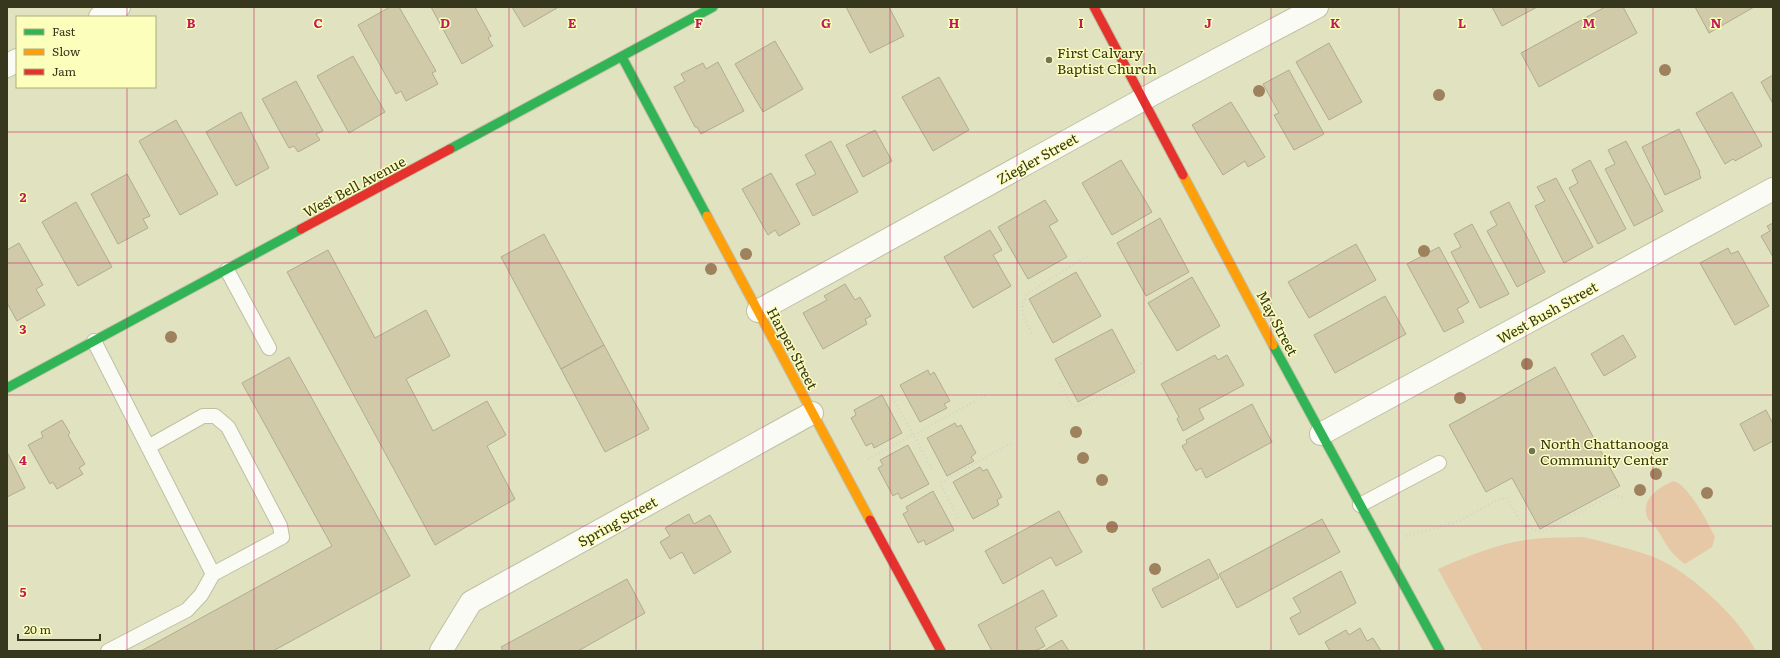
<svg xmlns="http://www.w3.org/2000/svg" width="1780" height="658" viewBox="0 0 1780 658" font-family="Literata,serif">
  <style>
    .green { fill: #e6c7a6 }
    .building { fill: #d0caa8; stroke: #b0ac91 }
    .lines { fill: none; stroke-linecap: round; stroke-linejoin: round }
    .lane-casing { stroke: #bfc0a4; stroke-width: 16 }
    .street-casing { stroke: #bfc0a4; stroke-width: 24 }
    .fast-casing { stroke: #bfc0a4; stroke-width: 11 }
    .slow-casing { stroke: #bfc0a4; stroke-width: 11 }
    .jam-casing { stroke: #bfc0a4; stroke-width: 11 }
    .path { stroke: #d5d5ca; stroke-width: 2.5; stroke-dasharray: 1 3; stroke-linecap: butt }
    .lane { stroke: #fafbf5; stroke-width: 14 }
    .street { stroke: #fafbf5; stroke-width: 22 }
    .fast { stroke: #30b455; stroke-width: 9 }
    .slow { stroke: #ff9f0a; stroke-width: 9 }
    .jam { stroke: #e5322d; stroke-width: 9 }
    .tree { fill: #9e815d }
    .grid { fill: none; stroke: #c2185b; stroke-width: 1; stroke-opacity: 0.55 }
    .poi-dot { fill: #727356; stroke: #fcfebc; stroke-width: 1.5 }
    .labels { text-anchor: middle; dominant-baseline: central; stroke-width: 3; stroke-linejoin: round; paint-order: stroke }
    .poi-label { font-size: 14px; fill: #37371d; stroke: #fcfebc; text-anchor: start }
    .street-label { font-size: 14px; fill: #37371d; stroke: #fcfebc }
    .grid-label { font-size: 13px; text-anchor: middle; font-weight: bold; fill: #c2185b; stroke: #fcfebc; stroke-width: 3; stroke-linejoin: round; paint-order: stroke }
  </style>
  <rect width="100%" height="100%" fill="#e1e2bf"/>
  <path class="green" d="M 1674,481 C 1689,486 1708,523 1715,537 L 1712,547 L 1685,564 C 1670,553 1667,545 1658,531 C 1655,526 1651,523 1648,519 C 1639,500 1659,487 1674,481 Z
    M 1583,537 C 1608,543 1632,549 1656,558 C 1691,573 1739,618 1756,651 L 1483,651 L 1438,569 C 1461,559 1485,549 1510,543 C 1533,537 1558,538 1583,537 Z"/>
  <path class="building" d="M 390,7 L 399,7 L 436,71 L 432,73 L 438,84 L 406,101 L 401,91 L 396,94 L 358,25 Z
    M 431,7 L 475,7 L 491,36 L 488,38 L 493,46 L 462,64 Z
    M 512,7 L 557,7 L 557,8 L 524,27 Z
    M 846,7 L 889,7 L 904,36 L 870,53 Z
    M 1492,7 L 1537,7 L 1502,26 Z
    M 1605,7 L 1623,7 L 1637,33 L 1539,87 L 1521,53 Z
    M 1695,7 L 1754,7 L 1709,33 Z
    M 775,41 L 803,89 L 763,112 L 735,64 Z
    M 1329,43 L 1362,102 L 1329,120 L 1296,62 Z
    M 353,56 L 385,112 L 349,133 L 317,76 Z
    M 718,62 L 744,111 L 701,134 L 697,127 L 695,127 L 674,87 L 685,81 L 681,74 L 703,63 L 706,69 Z
    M 1289,70 L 1324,134 L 1294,150 L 1274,115 L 1279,113 L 1263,84 Z
    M 1773,75 L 1773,104 L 1761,82 Z
    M 939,77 L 969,130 L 933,151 L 902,97 Z
    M 296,81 L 323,131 L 316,134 L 320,140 L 298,152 L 294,146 L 289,148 L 262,99 Z
    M 1732,92 L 1762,146 L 1735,161 L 1733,159 L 1725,164 L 1696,113 Z
    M 1231,102 L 1265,157 L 1248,167 L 1245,161 L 1223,175 L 1192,125 Z
    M 241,112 L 269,168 L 236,186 L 206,132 Z
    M 176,120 L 218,194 L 180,215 L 139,141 Z
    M 1679,129 L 1700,172 L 1699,173 L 1701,178 L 1665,195 L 1642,147 Z
    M 875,130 L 892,161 L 863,177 L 846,145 Z
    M 831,141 L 858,192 L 813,216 L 796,184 L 816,174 L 805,155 Z
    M 1626,141 L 1663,211 L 1634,226 L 1605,169 L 1615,164 L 1608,150 Z
    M 1121,160 L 1152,212 L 1112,235 L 1082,183 Z
    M 1590,160 L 1626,229 L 1598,244 L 1569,188 L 1578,183 L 1572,170 Z
    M 771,173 L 800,224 L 779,236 L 775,230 L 768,235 L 742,189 Z
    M 127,174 L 150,216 L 143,219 L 148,228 L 118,244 L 91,194 Z
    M 1556,178 L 1593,247 L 1564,263 L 1535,206 L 1545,201 L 1537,187 Z
    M 1045,200 L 1058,221 L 1049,226 L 1067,257 L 1028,279 L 998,227 Z
    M 76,202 L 112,267 L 78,286 L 42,222 Z
    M 1509,202 L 1545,272 L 1517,287 L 1487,231 L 1497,225 L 1490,212 Z
    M 1160,218 L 1189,272 L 1146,296 L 1117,243 Z
    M 1773,223 L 1773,257 L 1761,236 L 1770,231 L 1767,226 Z
    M 1472,224 L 1509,294 L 1480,308 L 1451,252 L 1461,247 L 1454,234 Z
    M 990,230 L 1002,250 L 993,255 L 1011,286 L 973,308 L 944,257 Z
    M 544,234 L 604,345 L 561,369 L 501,257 Z
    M 19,243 L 43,285 L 36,289 L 45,305 L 17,321 L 7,303 L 7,250 Z
    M 1356,244 L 1376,280 L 1309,318 L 1288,282 Z
    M 1439,247 L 1469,302 L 1457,309 L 1464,322 L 1444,332 L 1407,264 Z
    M 1728,248 L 1731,254 L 1738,251 L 1769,306 L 1735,325 L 1700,263 Z
    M 328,250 L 375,338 L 426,310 L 450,356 L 406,379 L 433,431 L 487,401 L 506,435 L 487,446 L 515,499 L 435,545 L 287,272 Z
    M 1076,272 L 1101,316 L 1053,343 L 1029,299 Z
    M 1192,277 L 1220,326 L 1177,351 L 1148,303 Z
    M 845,284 L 855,300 L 860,297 L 871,316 L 865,319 L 867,324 L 823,349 L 803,313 L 827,300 L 824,296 Z
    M 1385,296 L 1406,334 L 1335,373 L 1314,335 Z
    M 1112,329 L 1135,372 L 1078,402 L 1055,359 Z
    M 1623,335 L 1636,357 L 1604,376 L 1591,354 Z
    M 604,345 L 649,429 L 605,452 L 561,369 Z
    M 1215,355 L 1218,360 L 1227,355 L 1244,385 L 1199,409 L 1204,419 L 1183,431 L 1177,419 L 1179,417 L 1161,384 Z
    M 289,357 L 410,576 L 273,651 L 141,651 L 332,546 L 242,383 Z
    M 1555,367 L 1620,486 L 1540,529 L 1512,478 L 1486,492 L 1449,425 Z
    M 928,370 L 930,375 L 934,372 L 950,401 L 944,404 L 947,408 L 920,422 L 900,385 Z
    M 882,395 L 902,433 L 874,448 L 872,443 L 866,446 L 851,418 L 856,415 L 854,410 Z
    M 1252,404 L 1272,442 L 1206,478 L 1201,468 L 1196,471 L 1182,446 L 1187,443 L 1186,440 Z
    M 1766,410 L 1773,424 L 1773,441 L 1754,451 L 1740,424 Z
    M 62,420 L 70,433 L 68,435 L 85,464 L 79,468 L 83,474 L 57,489 L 53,482 L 50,484 L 28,445 L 43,437 L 41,432 Z
    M 955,423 L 957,427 L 961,425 L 976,453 L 971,457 L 974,461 L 947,476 L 927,438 Z
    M 908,445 L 929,484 L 901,499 L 898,493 L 893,496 L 878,468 L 883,465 L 880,460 Z
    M 7,452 L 25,488 L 7,497 Z
    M 980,467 L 983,471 L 987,469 L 1002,497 L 997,500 L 999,505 L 973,519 L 953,482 Z
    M 933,491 L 954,530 L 926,545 L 924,540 L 918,543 L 903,514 L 908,511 L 906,507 Z
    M 1059,511 L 1082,552 L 1056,566 L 1051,557 L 1003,584 L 985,551 Z
    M 689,514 L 694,524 L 710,515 L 731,552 L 694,574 L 682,552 L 670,559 L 660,542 L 670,536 L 665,528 Z
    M 1322,519 L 1340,552 L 1237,608 L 1219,574 Z
    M 1209,559 L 1219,578 L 1162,608 L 1152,589 Z
    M 1341,571 L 1356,603 L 1299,635 L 1290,618 L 1301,612 L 1293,598 Z
    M 627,579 L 645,613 L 578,651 L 503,651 L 501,647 Z
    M 1043,590 L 1057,616 L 1035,628 L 1045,646 L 1035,651 L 992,651 L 978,625 Z
    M 1360,628 L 1367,641 L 1373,638 L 1381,651 L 1330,651 L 1325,642 L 1346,630 L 1349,635 Z
    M 1062,640 L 1069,651 L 1043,651 Z"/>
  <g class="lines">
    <g class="lane-casing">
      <path id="lane" d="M 227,270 L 269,348
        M 94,341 L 213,574 L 201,595 L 187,610 L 108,651
        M 148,447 L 203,416 L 215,416 L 228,427 L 280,526 L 282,537 L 213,574
        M 1360,505 L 1439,463"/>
    </g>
    <g class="street-casing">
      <path id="street" d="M 100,17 L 119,7
        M 7,66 L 17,60
        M 758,311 L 1160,90 L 1317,7
        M 1321,434 L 1773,189
        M 441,651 L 471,602 L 812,413"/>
    </g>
    <g class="fast-casing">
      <path id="fast" d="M 622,57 L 707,216
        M 450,149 L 713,7
        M 1273,345 L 1440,651
        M 7,388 L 301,229"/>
    </g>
    <g class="slow-casing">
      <path id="slow" d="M 1183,175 L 1273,345
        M 707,216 L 870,520"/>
    </g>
    <g class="jam-casing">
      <path id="jam" d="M 1094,7 L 1183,175
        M 301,229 L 450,149
        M 870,520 L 941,651"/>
    </g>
    <path class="path" d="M 1032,333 C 1023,318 1018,309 1028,293 L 1089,255
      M 1060,383 L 1071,404 L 1076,407 L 1086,404 L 1137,376 L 1137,366 L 1145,361
      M 893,398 L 933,471
      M 868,459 L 985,396
      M 958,518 L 940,483 L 1011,443
      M 1406,536 C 1424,531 1443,527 1460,520 C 1472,515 1496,498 1506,498 C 1515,513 1523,529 1542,532 L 1606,498 L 1615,495 L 1624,498"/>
    <use href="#lane" class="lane"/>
    <use href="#street" class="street"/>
    <use href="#fast" class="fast"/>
    <use href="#slow" class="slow"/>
    <use href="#jam" class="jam"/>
  </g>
  <g class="tree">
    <circle cx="1665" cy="70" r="6"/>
    <circle cx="1259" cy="91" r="6"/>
    <circle cx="1439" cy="95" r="6"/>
    <circle cx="1424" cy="251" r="6"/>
    <circle cx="746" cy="254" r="6"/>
    <circle cx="711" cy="269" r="6"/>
    <circle cx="171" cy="337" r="6"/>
    <circle cx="1527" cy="364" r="6"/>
    <circle cx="1460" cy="398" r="6"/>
    <circle cx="1076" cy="432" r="6"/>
    <circle cx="1083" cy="458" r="6"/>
    <circle cx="1656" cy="474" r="6"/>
    <circle cx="1102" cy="480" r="6"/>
    <circle cx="1640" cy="490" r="6"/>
    <circle cx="1707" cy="493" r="6"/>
    <circle cx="1112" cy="527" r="6"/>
    <circle cx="1155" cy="569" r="6"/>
  </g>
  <path class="grid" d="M 127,7 L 127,17M 254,7 L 254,651M 381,7 L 381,651M 509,7 L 509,651M 636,7 L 636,651M 763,7 L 763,651M 890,7 L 890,651M 1017,7 L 1017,651M 1144,7 L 1144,651M 1271,7 L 1271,651M 1399,7 L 1399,651M 1526,7 L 1526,651M 1653,7 L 1653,651M 127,87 L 127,651M 7,132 L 1773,132M 7,263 L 1773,263M 7,395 L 1773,395M 7,526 L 1773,526"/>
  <g class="poi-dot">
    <circle cx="1049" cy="60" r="4"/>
    <circle cx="1532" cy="451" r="4"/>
  </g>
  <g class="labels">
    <g class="poi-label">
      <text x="1057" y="52">First Calvary<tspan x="1057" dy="16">Baptist Church</tspan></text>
      <text x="1540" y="443">North Chattanooga<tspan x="1540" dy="16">Community Center</tspan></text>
    </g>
    <g class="street-label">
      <text transform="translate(1037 158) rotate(-29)">Ziegler Street</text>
      <text transform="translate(354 186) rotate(-28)">West Bell Avenue</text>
      <text transform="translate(1547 312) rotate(-29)">West Bush Street</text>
      <text transform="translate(1278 323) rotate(62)">May Street</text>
      <text transform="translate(793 348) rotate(62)">Harper Street</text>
      <text transform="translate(617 521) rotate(-29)">Spring Street</text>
    </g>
  </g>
  <g class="grid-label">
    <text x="191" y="28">B</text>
    <text x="318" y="28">C</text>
    <text x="445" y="28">D</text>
    <text x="572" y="28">E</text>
    <text x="699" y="28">F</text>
    <text x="826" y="28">G</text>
    <text x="954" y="28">H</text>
    <text x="1081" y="28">I</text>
    <text x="1208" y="28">J</text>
    <text x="1335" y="28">K</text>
    <text x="1462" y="28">L</text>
    <text x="1589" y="28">M</text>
    <text x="1716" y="28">N</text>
    <text x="23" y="202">2</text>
    <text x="23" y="334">3</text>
    <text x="23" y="465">4</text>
    <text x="23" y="597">5</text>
  </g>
  <rect width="1780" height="658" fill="none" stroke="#37371d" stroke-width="16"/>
  <rect x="16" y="16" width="140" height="72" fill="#fcfebc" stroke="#adae7c"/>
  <rect x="24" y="29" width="20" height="6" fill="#30b455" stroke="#adae7c"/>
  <text x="52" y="36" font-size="12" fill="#37371d">Fast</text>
  <rect x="24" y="49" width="20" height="6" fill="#ff9f0a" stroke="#adae7c"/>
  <text x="52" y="56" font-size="12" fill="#37371d">Slow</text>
  <rect x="24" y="69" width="20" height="6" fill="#e5322d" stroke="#adae7c"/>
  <text x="52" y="76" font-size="12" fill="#37371d">Jam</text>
  <path d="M18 634v6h82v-6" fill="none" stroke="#37371d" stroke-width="2"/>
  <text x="24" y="634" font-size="12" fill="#37371d" stroke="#fcfebc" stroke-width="3" paint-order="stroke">20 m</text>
</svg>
